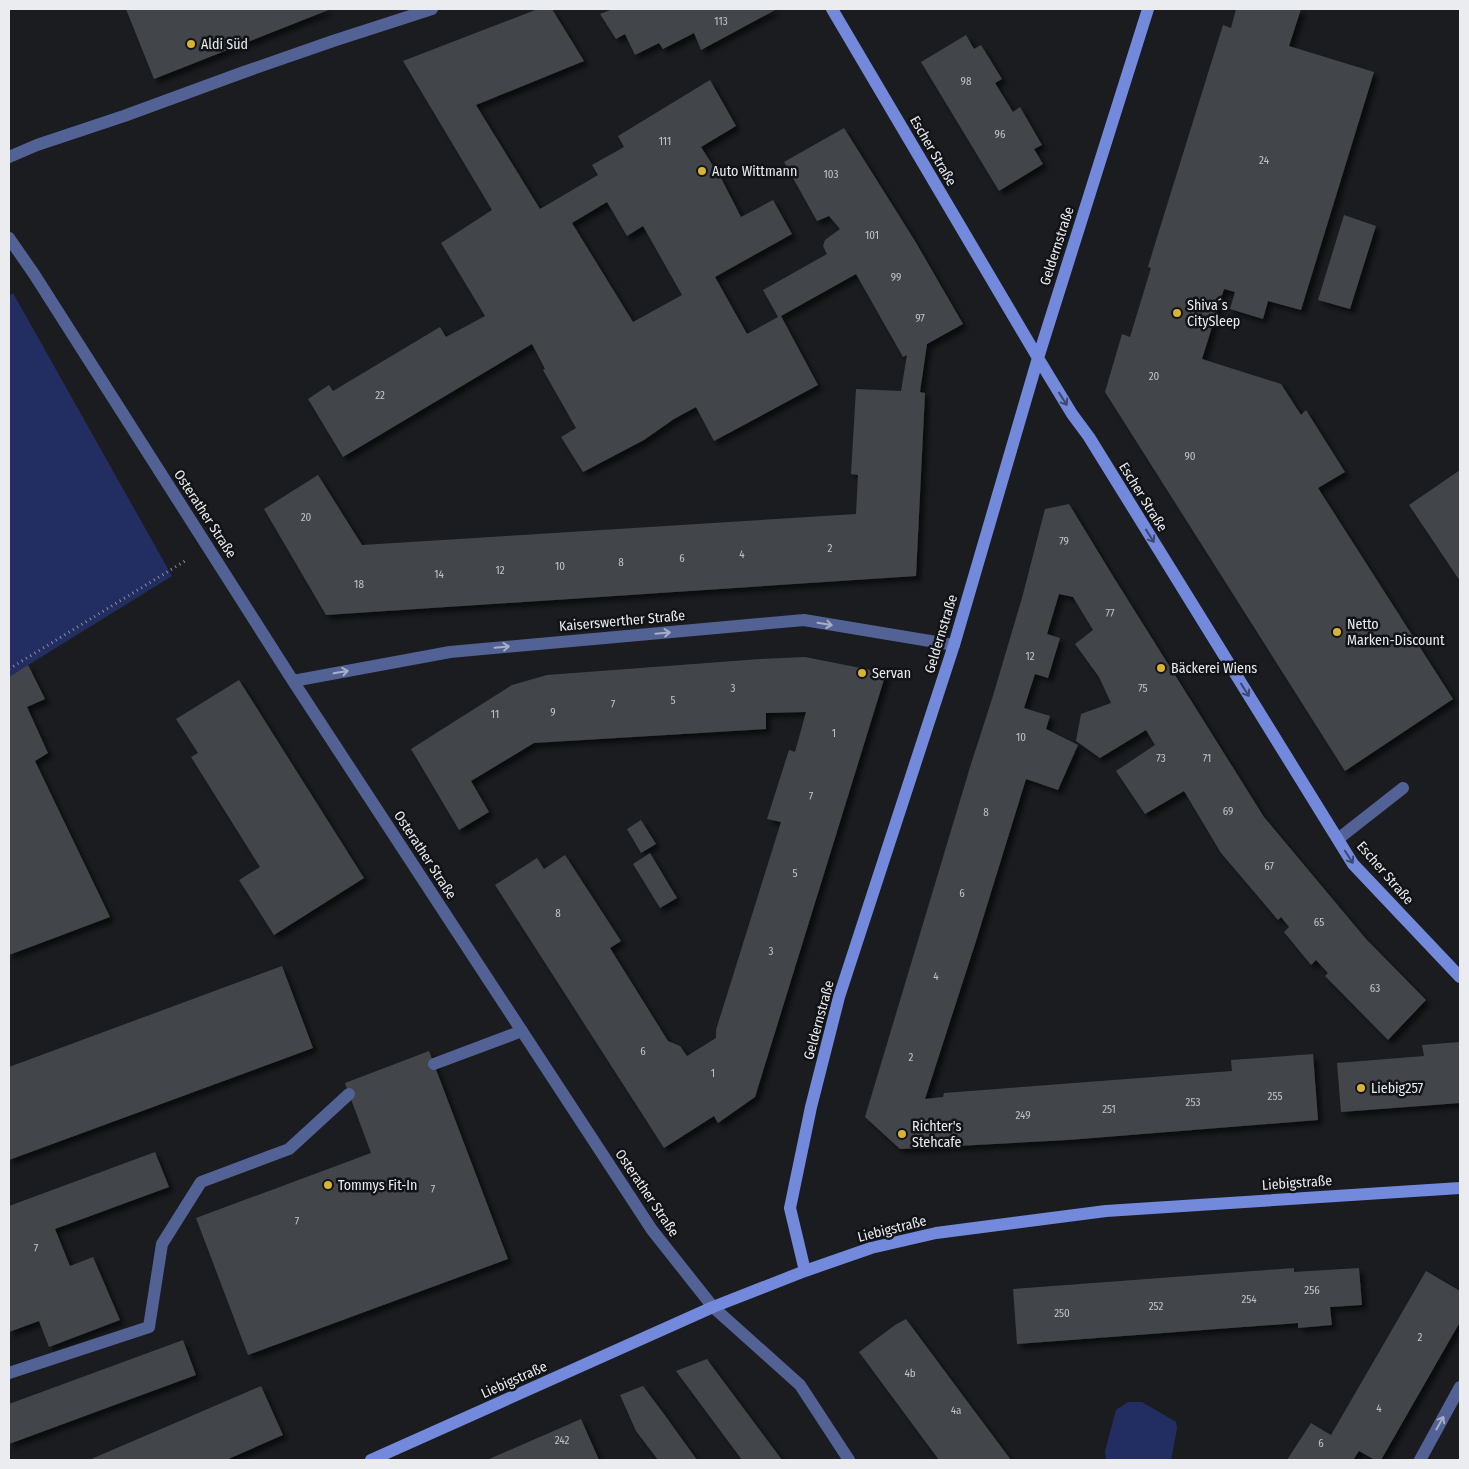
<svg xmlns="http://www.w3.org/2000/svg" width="1469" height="1469" viewBox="0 0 1469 1469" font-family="'Fira Sans Condensed',sans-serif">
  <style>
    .green { fill: #222e62 }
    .building { fill: #434549; fill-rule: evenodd; filter: url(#shadow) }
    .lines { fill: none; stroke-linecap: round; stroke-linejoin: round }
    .path { stroke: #8c8e91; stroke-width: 3; stroke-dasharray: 1 4; stroke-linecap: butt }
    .lane { stroke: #536295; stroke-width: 12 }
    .street { stroke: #536295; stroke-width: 12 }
    .secondary { stroke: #7389dc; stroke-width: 12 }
    .oneway { stroke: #3d486f }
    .oneway2 { stroke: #a7aec6 }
    .poi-dot { fill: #d9b334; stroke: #111316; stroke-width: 2 }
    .labels { text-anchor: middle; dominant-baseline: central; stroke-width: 5; stroke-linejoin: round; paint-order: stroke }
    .number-label { font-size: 11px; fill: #c1c2c6 }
    .poi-label { font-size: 14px; fill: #ebecef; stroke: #111316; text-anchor: start }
    .street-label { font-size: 14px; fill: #ebecef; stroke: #111316 }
  </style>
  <defs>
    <filter id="shadow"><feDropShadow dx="4.5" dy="4.5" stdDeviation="2.5" flood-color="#0009"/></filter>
  </defs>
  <rect width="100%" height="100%" fill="#1a1c1f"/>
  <path class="green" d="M 13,293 L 172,576 L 9,677 L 9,296 Z
    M 1128,1402 L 1142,1402 L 1176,1422 L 1177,1429 L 1171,1460 L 1108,1460 L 1106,1459 L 1105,1451 L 1116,1410 Z"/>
  <path class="building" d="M 126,9 L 331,9 L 154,79 Z
    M 538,9 L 552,9 L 584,61 L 476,105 L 540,209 L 598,175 L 592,165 L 624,147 L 618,136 L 710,80 L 736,126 L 701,147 L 722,180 L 741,217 L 773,200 L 792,234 L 715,277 L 747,334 L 778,317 L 763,290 L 827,254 L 823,246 L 825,240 L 840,229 L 829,216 L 817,221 L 784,162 L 844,128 L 915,241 L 963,324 L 927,344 L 920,392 L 925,393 L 916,576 L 326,615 L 264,509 L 318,475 L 362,545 L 856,514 L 858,475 L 851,474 L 856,389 L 901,391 L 907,355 L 903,357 L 856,274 L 781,316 L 818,385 L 714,441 L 696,407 L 674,419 L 644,440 L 583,472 L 561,437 L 576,428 L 543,370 L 545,369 L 532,344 L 343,457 L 308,399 L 329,385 L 333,391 L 440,327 L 446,337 L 485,316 L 441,243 L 492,210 L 403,61 ZM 607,202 L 627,236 L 643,226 L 682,295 L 633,322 L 572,223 Z
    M 613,9 L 777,9 L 701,50 L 694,33 L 663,49 L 659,43 L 635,55 L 625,34 L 616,39 L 600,14 Z
    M 1236,9 L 1301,9 L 1289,46 L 1374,72 L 1301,310 L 1268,301 L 1263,319 L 1230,309 L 1235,292 L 1224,289 L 1202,359 L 1281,384 L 1301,415 L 1306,410 L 1345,472 L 1318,488 L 1453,699 L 1345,771 L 1105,392 L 1122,334 L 1130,337 L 1151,268 L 1148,267 L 1154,247 L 1223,25 L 1231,28 Z
    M 966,35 L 974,49 L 981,45 L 1002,79 L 995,83 L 1013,112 L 1020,107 L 1042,145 L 1034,149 L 1043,164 L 999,191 L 921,62 Z
    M 1344,215 L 1376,226 L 1350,309 L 1318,300 Z
    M 1460,470 L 1460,581 L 1409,505 Z
    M 1069,504 L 1111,573 L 1264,817 L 1366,939 L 1426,1000 L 1388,1040 L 1325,976 L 1328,973 L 1316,960 L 1311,965 L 1284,932 L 1289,927 L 1281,917 L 1278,920 L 1221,853 L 1184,791 L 1145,814 L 1116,771 L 1155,745 L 1146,730 L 1100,758 L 1076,741 L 1081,714 L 1111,703 L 1099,677 L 1075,644 L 1093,630 L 1073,597 L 1059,594 L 1047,634 L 1060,638 L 1048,678 L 1035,674 L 1024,708 L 1050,716 L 1046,729 L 1078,745 L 1058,790 L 1026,779 L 976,941 L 925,1099 L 943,1097 L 944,1093 L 1232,1071 L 1231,1060 L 1313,1054 L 1318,1120 L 1068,1140 L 900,1149 L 865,1117 L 971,764 L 992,699 L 1022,598 L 1045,509 Z
    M 805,657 L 886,673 L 755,1097 L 718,1123 L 714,1116 L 664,1148 L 495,885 L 537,858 L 544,869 L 565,855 L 621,941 L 610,948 L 668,1041 L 680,1046 L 687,1056 L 716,1038 L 716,1030 L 781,822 L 767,819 L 789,750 L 795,752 L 806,712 L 766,713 L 766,729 L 534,743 L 471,781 L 489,812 L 459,830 L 411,749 L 512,685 L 547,675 L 760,659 Z
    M 28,665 L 45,699 L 27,707 L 48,753 L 35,761 L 110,917 L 9,955 L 9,677 Z
    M 239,680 L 364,878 L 274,935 L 239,880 L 260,867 L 191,757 L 198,753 L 176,719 Z
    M 641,820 L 656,844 L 641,853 L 627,829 Z
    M 650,853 L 677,898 L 660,908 L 633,864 Z
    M 282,966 L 313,1048 L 9,1160 L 9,1067 Z
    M 1460,1042 L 1460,1103 L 1341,1112 L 1337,1063 L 1424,1056 L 1422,1045 Z
    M 429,1051 L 508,1259 L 248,1355 L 196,1218 L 371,1153 L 345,1083 Z
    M 155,1152 L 169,1187 L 55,1229 L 70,1266 L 93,1257 L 120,1320 L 49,1347 L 39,1321 L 9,1332 L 9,1206 Z
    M 1294,1268 L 1294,1272 L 1359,1268 L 1362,1305 L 1330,1307 L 1332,1325 L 1298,1328 L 1298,1323 L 1017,1344 L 1013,1289 Z
    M 1426,1271 L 1460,1291 L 1460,1322 L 1381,1460 L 1375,1460 L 1359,1451 L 1353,1460 L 1287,1460 L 1311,1423 L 1331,1435 Z
    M 906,1319 L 961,1393 L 1011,1460 L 939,1460 L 859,1352 L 895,1325 Z
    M 183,1340 L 196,1375 L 9,1444 L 9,1404 Z
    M 707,1359 L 709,1362 L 782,1460 L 742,1460 L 676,1371 Z
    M 261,1386 L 283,1435 L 226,1460 L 89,1460 Z
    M 643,1386 L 664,1414 L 697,1460 L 658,1460 L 636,1431 L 620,1395 Z
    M 581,1419 L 599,1460 L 487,1460 Z"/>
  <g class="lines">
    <path class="path" d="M 9,669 L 185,561"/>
    <path class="lane" d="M 9,157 L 37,145 L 124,116 L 244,72 L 333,41 L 432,9
      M 1338,839 L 1403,788
      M 434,1064 L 522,1031
      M 9,1373 L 149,1327 L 162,1244 L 201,1182 L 289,1149 L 349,1094"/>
    <path class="street" d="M 9,238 L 34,274 L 293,681 L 652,1230 L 713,1307 L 800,1385 L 849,1460
      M 293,681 L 450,652 L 804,620 L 954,645
      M 1420,1460 L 1460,1387"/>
    <path class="secondary" d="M 832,9 L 1038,358 L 1072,414 L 1089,437 L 1353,864 L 1460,977
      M 805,1271 L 790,1208 L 811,1107 L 839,997 L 954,645 L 1038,358 L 1148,9
      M 371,1460 L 713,1307 L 805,1271 L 871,1248 L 936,1233 L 1106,1211 L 1460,1188"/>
  </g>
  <defs><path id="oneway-shaft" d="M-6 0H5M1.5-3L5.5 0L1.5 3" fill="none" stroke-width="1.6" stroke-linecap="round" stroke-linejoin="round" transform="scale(1.25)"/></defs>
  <g class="oneway">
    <use href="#oneway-shaft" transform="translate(1063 399) rotate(58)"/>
    <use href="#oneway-shaft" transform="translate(1150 536) rotate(58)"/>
    <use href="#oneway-shaft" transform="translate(1245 690) rotate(58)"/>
    <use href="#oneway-shaft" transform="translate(1349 857) rotate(57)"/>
  </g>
  <g class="oneway2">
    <use href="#oneway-shaft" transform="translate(825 624) rotate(9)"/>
    <use href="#oneway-shaft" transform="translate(663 633) rotate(-5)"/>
    <use href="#oneway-shaft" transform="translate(502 647) rotate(-5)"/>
    <use href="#oneway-shaft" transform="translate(341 672) rotate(-10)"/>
    <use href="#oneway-shaft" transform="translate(1440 1423) rotate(-61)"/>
  </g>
  <g class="poi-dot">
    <circle cx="191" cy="44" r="5"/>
    <circle cx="702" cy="171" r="5"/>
    <circle cx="1177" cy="313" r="5"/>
    <circle cx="1337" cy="632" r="5"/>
    <circle cx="1161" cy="668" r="5"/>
    <circle cx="862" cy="673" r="5"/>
    <circle cx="1361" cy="1088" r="5"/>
    <circle cx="902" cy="1134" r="5"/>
    <circle cx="328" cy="1185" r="5"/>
  </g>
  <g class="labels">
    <g class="number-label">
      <text x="721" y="21">113</text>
      <text x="966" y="81">98</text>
      <text x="1000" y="134">96</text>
      <text x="665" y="141">111</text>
      <text x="1264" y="160">24</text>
      <text x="831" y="174">103</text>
      <text x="872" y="235">101</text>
      <text x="896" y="277">99</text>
      <text x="920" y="318">97</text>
      <text x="1154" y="376">20</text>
      <text x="380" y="395">22</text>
      <text x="1190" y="456">90</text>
      <text x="306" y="517">20</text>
      <text x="1064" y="541">79</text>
      <text x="830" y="548">2</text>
      <text x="742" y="554">4</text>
      <text x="682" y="558">6</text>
      <text x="621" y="562">8</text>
      <text x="560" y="566">10</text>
      <text x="500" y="570">12</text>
      <text x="439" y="574">14</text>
      <text x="359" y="584">18</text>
      <text x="1110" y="613">77</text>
      <text x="1030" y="656">12</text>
      <text x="733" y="688">3</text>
      <text x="1143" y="688">75</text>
      <text x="673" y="700">5</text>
      <text x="613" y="704">7</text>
      <text x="553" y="712">9</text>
      <text x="495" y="714">11</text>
      <text x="834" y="733">1</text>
      <text x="1021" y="737">10</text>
      <text x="1161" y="758">73</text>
      <text x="1207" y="758">71</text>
      <text x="811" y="796">7</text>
      <text x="1228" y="811">69</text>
      <text x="986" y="812">8</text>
      <text x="1269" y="866">67</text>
      <text x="795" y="873">5</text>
      <text x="962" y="893">6</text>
      <text x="558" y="913">8</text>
      <text x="1319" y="922">65</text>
      <text x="771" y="951">3</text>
      <text x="936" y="976">4</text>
      <text x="1375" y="988">63</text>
      <text x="643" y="1051">6</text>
      <text x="911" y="1057">2</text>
      <text x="713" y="1073">1</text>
      <text x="1275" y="1096">255</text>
      <text x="1193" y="1102">253</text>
      <text x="1109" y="1109">251</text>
      <text x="1023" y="1115">249</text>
      <text x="433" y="1189">7</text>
      <text x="297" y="1221">7</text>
      <text x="36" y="1248">7</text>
      <text x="1312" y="1290">256</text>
      <text x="1249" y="1299">254</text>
      <text x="1156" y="1306">252</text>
      <text x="1062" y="1313">250</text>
      <text x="1420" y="1337">2</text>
      <text x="910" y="1373">4b</text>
      <text x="1379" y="1408">4</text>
      <text x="956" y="1410">4a</text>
      <text x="562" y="1440">242</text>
      <text x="1321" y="1443">6</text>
    </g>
    <g class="poi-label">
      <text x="201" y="44">Aldi Süd</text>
      <text x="712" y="171">Auto Wittmann</text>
      <text x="1187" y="305">Shiva´s<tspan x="1187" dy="16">CitySleep</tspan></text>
      <text x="1347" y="624">Netto<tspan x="1347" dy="16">Marken-Discount</tspan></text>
      <text x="1171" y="668">Bäckerei Wiens</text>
      <text x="872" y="673">Servan</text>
      <text x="1371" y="1088">Liebig257</text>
      <text x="912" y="1126">Richter's<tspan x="912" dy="16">Stehcafe</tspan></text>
      <text x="338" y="1185">Tommys Fit-In</text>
    </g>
    <g class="street-label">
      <text transform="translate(933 151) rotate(60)">Escher Straße</text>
      <text transform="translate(1057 246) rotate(-72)">Geldernstraße</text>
      <text transform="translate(1143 497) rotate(58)">Escher Straße</text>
      <text transform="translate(205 514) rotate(57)">Osterather Straße</text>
      <text transform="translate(622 621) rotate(-5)">Kaiserswerther Straße</text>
      <text transform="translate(941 634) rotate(-73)">Geldernstraße</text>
      <text transform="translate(425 855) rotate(57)">Osterather Straße</text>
      <text transform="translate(1385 873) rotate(49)">Escher Straße</text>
      <text transform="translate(819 1020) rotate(-75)">Geldernstraße</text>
      <text transform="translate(1297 1183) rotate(-4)">Liebigstraße</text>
      <text transform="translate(647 1193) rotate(56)">Osterather Straße</text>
      <text transform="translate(892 1229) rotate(-14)">Liebigstraße</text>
      <text transform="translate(514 1380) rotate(-24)">Liebigstraße</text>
    </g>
  </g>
  <rect width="1469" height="1469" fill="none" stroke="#ebecef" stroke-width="20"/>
</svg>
